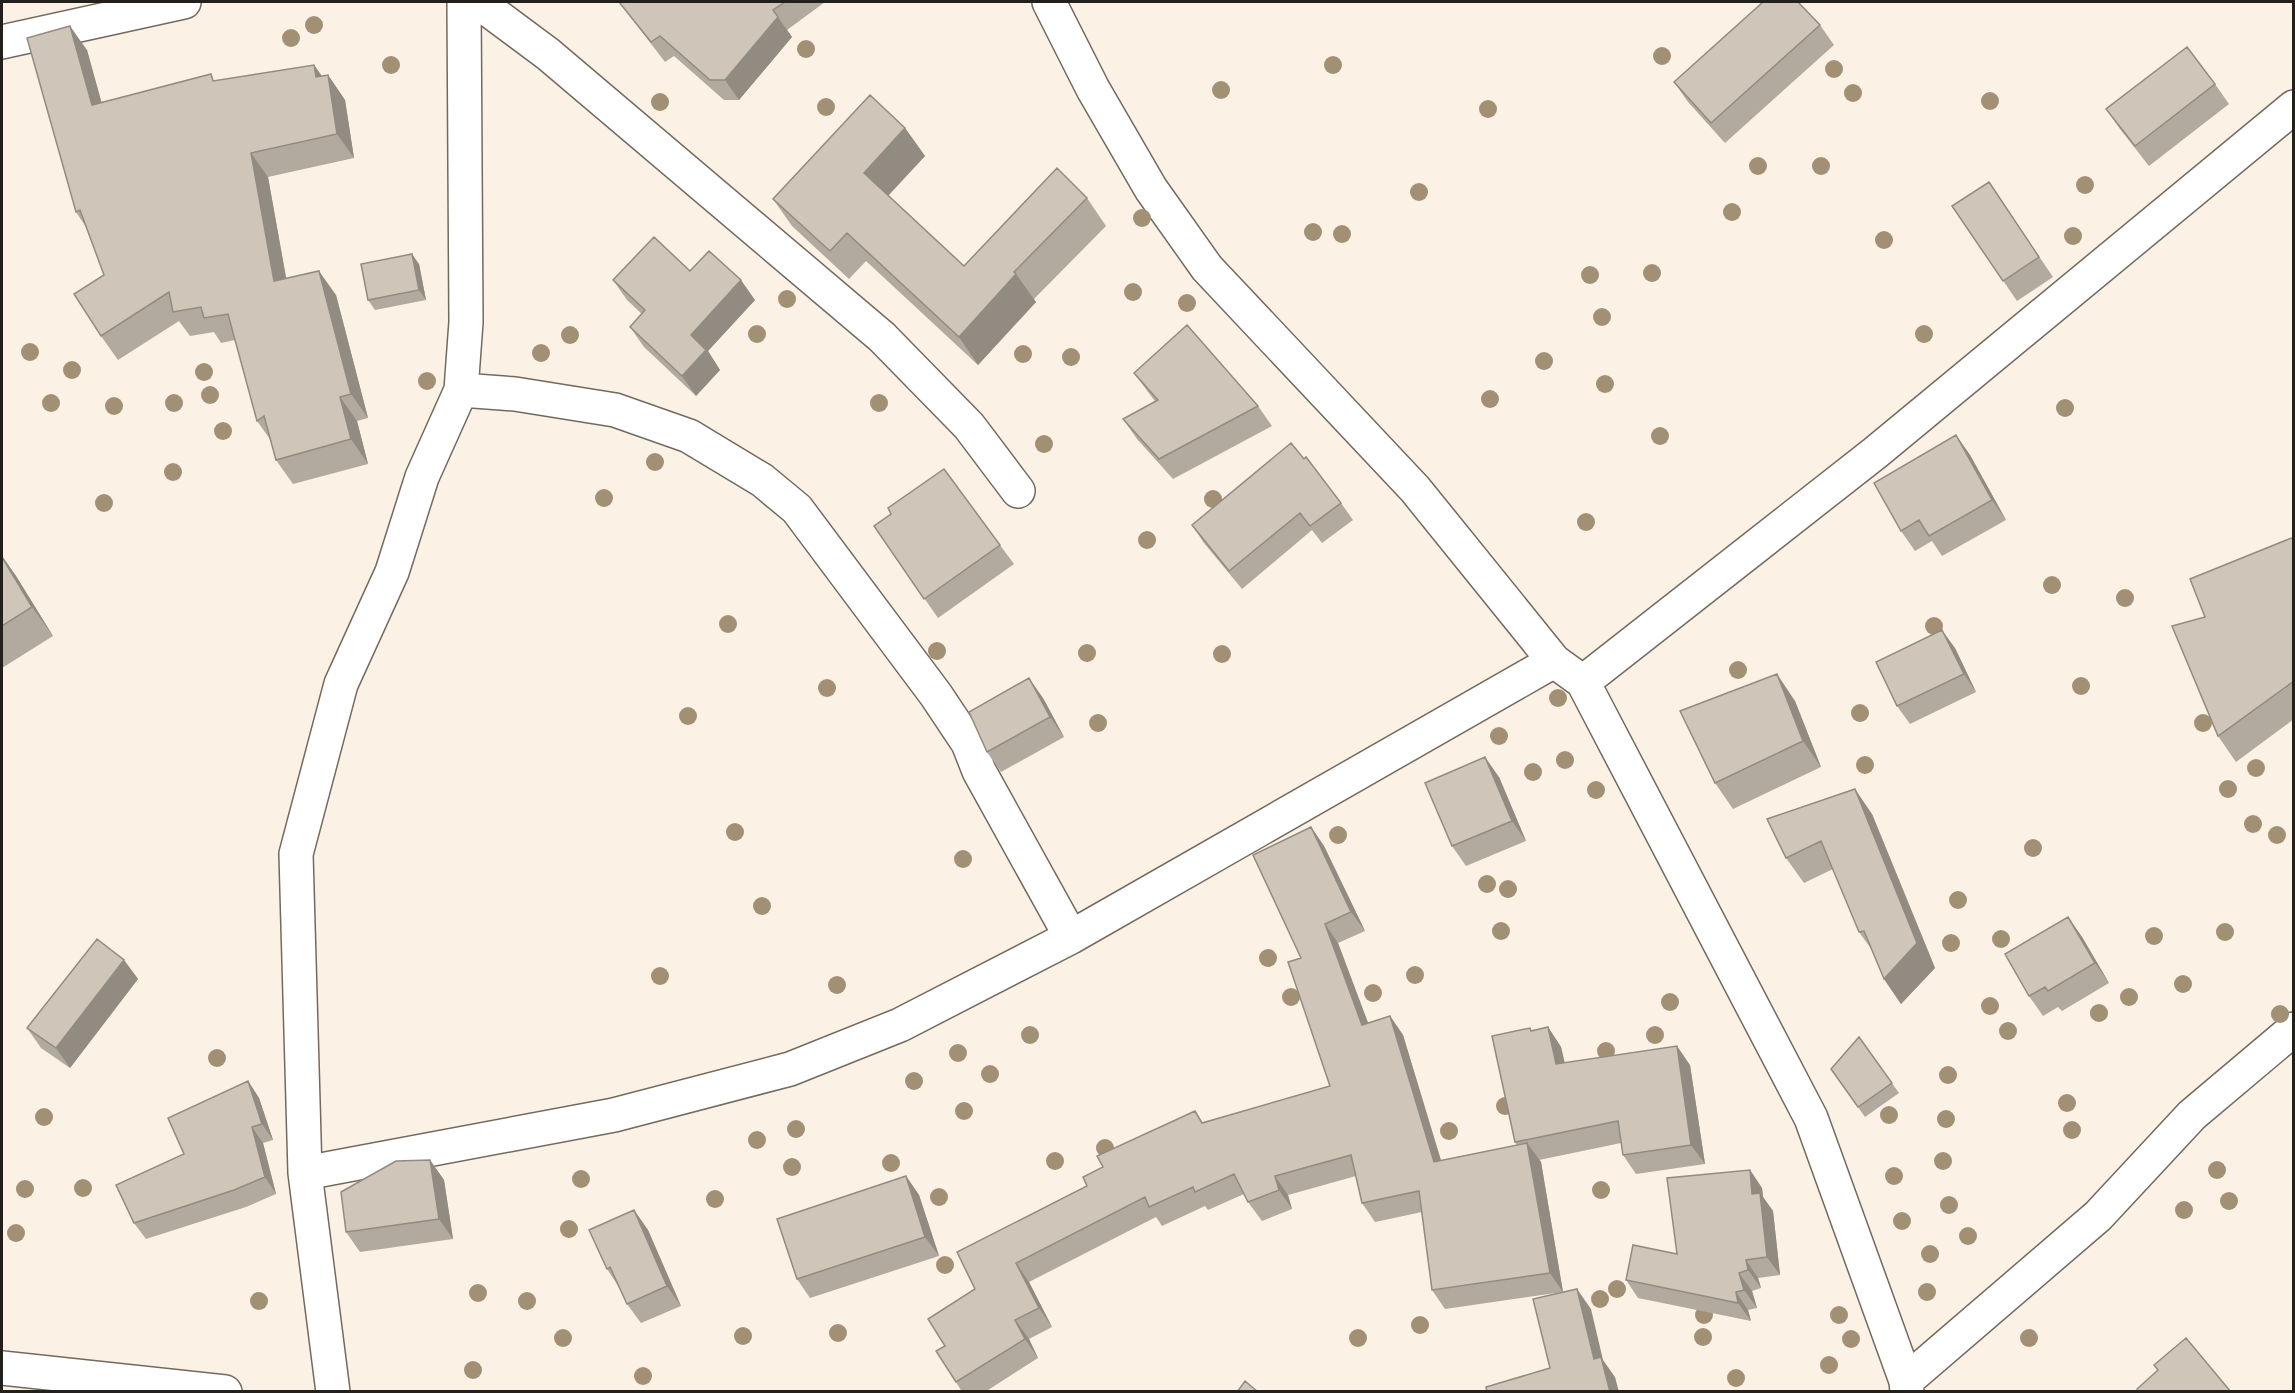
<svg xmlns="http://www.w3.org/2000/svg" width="2295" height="1393" viewBox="0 0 2295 1393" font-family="Jost,sans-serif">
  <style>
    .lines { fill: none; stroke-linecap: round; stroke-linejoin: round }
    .street-casing { stroke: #726a5f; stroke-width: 36 }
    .street { stroke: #fff; stroke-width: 33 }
    .tree { fill: #a29074 }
    .wall { fill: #b2aa9f }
    .shaded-wall { fill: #918b82 }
    .building { fill: #cfc6b9; stroke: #918b82; stroke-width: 1.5 }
  </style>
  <rect width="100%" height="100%" fill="#fbf2e5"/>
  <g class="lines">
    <g class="street-casing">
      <path id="street" d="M 478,2 L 548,54 L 882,337 L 969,426 L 1018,491
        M 1049,2 L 1093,89 L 1151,189 L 1207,268 L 1415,489 L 1554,661 L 1583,682 L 1811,1118 L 1906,1381 L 1907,1392
        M 2,42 L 184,2
        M 461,390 L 515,394 L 615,410 L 689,436 L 762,480 L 797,509 L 936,695 L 968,743 L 979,771 L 1071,937
        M 1583,682 L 1875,453 L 2294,107
        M 305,1173 L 614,1115 L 790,1069 L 900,1025 L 1071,937 L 1554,661
        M 2,1368 L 225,1392
        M 1906,1381 L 2098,1216 L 2192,1115 L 2294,1029
        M 333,1392 L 305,1173 L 296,854 L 341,684 L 392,572 L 422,477 L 461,390 L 466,322 L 464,2"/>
    </g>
    <use href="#street" class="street"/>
  </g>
  <g class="tree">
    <circle cx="314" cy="25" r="9"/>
    <circle cx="291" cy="38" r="9"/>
    <circle cx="806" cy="49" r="9"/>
    <circle cx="1662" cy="56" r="9"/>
    <circle cx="391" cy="65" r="9"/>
    <circle cx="1333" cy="65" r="9"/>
    <circle cx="1834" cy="69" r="9"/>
    <circle cx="1221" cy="90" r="9"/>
    <circle cx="1853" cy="93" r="9"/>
    <circle cx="1990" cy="101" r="9"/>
    <circle cx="660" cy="102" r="9"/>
    <circle cx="826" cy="107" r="9"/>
    <circle cx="1488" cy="109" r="9"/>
    <circle cx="1758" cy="166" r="9"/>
    <circle cx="1821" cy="166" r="9"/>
    <circle cx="2085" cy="185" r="9"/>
    <circle cx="1419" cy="192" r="9"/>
    <circle cx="1732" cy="212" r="9"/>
    <circle cx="1142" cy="218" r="9"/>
    <circle cx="1313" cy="232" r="9"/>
    <circle cx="1342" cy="234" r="9"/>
    <circle cx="2073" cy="236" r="9"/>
    <circle cx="1884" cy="240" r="9"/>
    <circle cx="1652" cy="273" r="9"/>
    <circle cx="1590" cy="275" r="9"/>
    <circle cx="1133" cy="292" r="9"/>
    <circle cx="787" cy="299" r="9"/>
    <circle cx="1187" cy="303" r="9"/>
    <circle cx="1602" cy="317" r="9"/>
    <circle cx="757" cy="334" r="9"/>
    <circle cx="1924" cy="334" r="9"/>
    <circle cx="570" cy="335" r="9"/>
    <circle cx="30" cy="352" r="9"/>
    <circle cx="541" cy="353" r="9"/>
    <circle cx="1023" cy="354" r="9"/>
    <circle cx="1071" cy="357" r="9"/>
    <circle cx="1544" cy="361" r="9"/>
    <circle cx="72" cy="370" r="9"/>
    <circle cx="204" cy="372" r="9"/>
    <circle cx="427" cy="381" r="9"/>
    <circle cx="1605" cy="384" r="9"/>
    <circle cx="210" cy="395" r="9"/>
    <circle cx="1490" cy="399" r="9"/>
    <circle cx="51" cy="403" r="9"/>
    <circle cx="174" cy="403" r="9"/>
    <circle cx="879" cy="403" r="9"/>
    <circle cx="114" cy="406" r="9"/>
    <circle cx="2065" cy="408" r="9"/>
    <circle cx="223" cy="431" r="9"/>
    <circle cx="1660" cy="436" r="9"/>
    <circle cx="1044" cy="444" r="9"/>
    <circle cx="655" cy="462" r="9"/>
    <circle cx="173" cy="472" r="9"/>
    <circle cx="604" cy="498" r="9"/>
    <circle cx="1213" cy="499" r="9"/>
    <circle cx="104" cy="503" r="9"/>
    <circle cx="1586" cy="522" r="9"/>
    <circle cx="1147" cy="540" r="9"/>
    <circle cx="2052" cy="585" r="9"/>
    <circle cx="2125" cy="598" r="9"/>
    <circle cx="728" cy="624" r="9"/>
    <circle cx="1934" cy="626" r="9"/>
    <circle cx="937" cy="651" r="9"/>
    <circle cx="1087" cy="653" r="9"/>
    <circle cx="1222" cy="654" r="9"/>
    <circle cx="1738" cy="670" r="9"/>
    <circle cx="2081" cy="686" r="9"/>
    <circle cx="827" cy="688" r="9"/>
    <circle cx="1558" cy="698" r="9"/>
    <circle cx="1860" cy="713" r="9"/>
    <circle cx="688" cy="716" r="9"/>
    <circle cx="1098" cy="723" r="9"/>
    <circle cx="2203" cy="723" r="9"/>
    <circle cx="1499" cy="736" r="9"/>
    <circle cx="1565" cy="760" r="9"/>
    <circle cx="1865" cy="765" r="9"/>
    <circle cx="2256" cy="768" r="9"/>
    <circle cx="1533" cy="772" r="9"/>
    <circle cx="2228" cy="789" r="9"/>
    <circle cx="1596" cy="790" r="9"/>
    <circle cx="2253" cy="824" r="9"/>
    <circle cx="735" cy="832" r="9"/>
    <circle cx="1338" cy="835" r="9"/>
    <circle cx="2277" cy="835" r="9"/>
    <circle cx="2033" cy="848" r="9"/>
    <circle cx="963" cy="859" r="9"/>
    <circle cx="1487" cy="884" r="9"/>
    <circle cx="1508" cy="889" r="9"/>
    <circle cx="1958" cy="900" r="9"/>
    <circle cx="762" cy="906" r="9"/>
    <circle cx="1501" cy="931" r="9"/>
    <circle cx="2225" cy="932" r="9"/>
    <circle cx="2154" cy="936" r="9"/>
    <circle cx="2001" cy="939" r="9"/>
    <circle cx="1951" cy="943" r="9"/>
    <circle cx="1268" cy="958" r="9"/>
    <circle cx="1415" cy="975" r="9"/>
    <circle cx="660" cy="976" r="9"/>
    <circle cx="2183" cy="984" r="9"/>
    <circle cx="837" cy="985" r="9"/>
    <circle cx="1373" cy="993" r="9"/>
    <circle cx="1291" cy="997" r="9"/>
    <circle cx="2129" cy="997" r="9"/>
    <circle cx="1670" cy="1002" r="9"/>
    <circle cx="1990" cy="1006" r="9"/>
    <circle cx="2099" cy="1013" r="9"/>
    <circle cx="2280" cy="1014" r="9"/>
    <circle cx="2008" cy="1031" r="9"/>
    <circle cx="1030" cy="1035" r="9"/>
    <circle cx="1655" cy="1035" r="9"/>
    <circle cx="1606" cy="1051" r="9"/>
    <circle cx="958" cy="1053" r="9"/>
    <circle cx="217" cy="1058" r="9"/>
    <circle cx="990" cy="1074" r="9"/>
    <circle cx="1948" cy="1075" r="9"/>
    <circle cx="914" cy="1081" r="9"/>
    <circle cx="2067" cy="1103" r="9"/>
    <circle cx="1505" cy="1106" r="9"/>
    <circle cx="964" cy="1111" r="9"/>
    <circle cx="1889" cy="1115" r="9"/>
    <circle cx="44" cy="1117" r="9"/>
    <circle cx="1946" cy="1119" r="9"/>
    <circle cx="796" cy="1129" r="9"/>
    <circle cx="2072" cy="1130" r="9"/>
    <circle cx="1449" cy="1131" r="9"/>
    <circle cx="757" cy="1140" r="9"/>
    <circle cx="1105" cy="1148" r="9"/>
    <circle cx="1055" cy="1161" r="9"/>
    <circle cx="1943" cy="1161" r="9"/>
    <circle cx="891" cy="1163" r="9"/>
    <circle cx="792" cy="1167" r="9"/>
    <circle cx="2217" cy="1170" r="9"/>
    <circle cx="1894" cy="1176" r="9"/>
    <circle cx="581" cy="1179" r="9"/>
    <circle cx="83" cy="1188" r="9"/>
    <circle cx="25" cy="1189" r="9"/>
    <circle cx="1601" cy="1190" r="9"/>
    <circle cx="939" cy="1197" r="9"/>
    <circle cx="715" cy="1199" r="9"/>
    <circle cx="2229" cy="1201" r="9"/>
    <circle cx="1949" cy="1205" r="9"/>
    <circle cx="2184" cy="1210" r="9"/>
    <circle cx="1902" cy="1221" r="9"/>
    <circle cx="569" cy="1229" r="9"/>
    <circle cx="16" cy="1233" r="9"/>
    <circle cx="1968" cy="1236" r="9"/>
    <circle cx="1930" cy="1254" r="9"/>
    <circle cx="945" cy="1265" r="9"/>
    <circle cx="1617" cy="1289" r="9"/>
    <circle cx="1927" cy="1292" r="9"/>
    <circle cx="478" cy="1293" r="9"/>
    <circle cx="1600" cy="1299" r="9"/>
    <circle cx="259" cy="1301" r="9"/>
    <circle cx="527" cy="1301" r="9"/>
    <circle cx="1704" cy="1315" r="9"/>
    <circle cx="1839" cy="1315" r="9"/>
    <circle cx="1420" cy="1325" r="9"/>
    <circle cx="838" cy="1333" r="9"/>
    <circle cx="743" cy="1336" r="9"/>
    <circle cx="1703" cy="1337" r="9"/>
    <circle cx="563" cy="1338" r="9"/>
    <circle cx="1358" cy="1338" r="9"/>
    <circle cx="2029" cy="1338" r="9"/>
    <circle cx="1851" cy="1339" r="9"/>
    <circle cx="1829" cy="1365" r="9"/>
    <circle cx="473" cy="1370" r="9"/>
    <circle cx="643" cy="1376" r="9"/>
    <circle cx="1736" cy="1378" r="9"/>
  </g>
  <path class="wall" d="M 619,2 L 825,2 L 787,30 L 792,37 L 739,100 L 724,100 L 674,56 L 665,62 Z
    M 1820,25 L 1834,45 L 1725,143 L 1688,102 L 1674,82 Z
    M 87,50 L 101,102 L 216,81 L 314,65 L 322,76 L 328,75 L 345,100 L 354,158 L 268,177 L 286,278 L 336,295 L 368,418 L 357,421 L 368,464 L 293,484 L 276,460 L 272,442 L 257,421 L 235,340 L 221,343 L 214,332 L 190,336 L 179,321 L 118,360 L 101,336 L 104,275 L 86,227 L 76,212 Z
    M 2215,84 L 2229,104 L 2149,166 L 2120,129 L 2106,109 Z
    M 905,128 L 925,156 L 888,196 L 964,266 L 1087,198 L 1106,226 L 1034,299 L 1036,302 L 978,365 L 866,261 L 849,279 L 792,226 L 773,199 Z
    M 1989,182 L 2053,277 L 2017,301 L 1952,206 Z
    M 419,264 L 426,300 L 375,310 L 368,300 Z
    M 690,271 L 755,300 L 708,351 L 720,370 L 696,396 L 644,347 L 630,327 L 642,314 L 627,300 L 613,280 Z
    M 1134,373 L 1258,406 L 1272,426 L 1173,479 L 1137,439 L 1123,419 L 1155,401 L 1148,392 Z
    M 1956,435 L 1970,455 L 2006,520 L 1942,556 L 1932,541 L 1915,551 L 1901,531 Z
    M 1341,503 L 1353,520 L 1322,543 L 1312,530 L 1242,589 L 1204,543 L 1192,525 Z
    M 891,514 L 1000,545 L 1014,564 L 938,618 L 874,526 Z
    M 2294,537 L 2294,719 L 2236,762 L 2218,736 L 2205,617 Z
    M 2,556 L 16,576 L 53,636 L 2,668 Z
    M 1955,648 L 1976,692 L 1910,724 L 1897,706 Z
    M 1043,698 L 1064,737 L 1001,772 L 987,752 Z
    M 1795,701 L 1821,767 L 1733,809 L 1715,783 Z
    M 1499,777 L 1526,841 L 1466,866 L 1452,846 Z
    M 1872,814 L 1935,968 L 1901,1004 L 1884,979 L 1872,950 L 1859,932 L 1833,869 L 1804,883 L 1786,858 Z
    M 1311,827 L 1324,846 L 1365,931 L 1338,943 L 1368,1023 L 1390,1016 L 1403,1035 L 1441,1160 L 1517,1145 L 1515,1142 L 1533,1031 L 1548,1027 L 1561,1047 L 1565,1063 L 1690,1065 L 1705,1164 L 1636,1174 L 1623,1155 L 1621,1143 L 1539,1160 L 1541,1162 L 1563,1292 L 1445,1309 L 1432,1290 L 1422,1212 L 1375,1222 L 1362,1203 L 1356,1176 L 1288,1195 L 1292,1209 L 1262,1221 L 1248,1202 L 1244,1194 L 1208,1210 L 1205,1206 L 1162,1226 L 1156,1217 L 1029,1282 L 1052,1327 L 1029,1339 L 1038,1358 L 985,1392 L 962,1392 L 956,1382 L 945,1346 L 975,1289 L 1087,1186 L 1203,1123 L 1330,1086 L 1301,958 Z
    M 2068,917 L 2082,937 L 2109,983 L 2062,1011 L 2058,1007 L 2043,1016 L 2029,996 Z
    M 124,960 L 138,979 L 70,1068 L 41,1048 L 27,1028 Z
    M 1859,1037 L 1899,1093 L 1865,1117 L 1831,1069 Z
    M 248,1081 L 259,1098 L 273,1140 L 263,1143 L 276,1194 L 246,1207 L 146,1239 L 134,1223 L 184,1154 Z
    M 430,1160 L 444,1180 L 453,1239 L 360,1252 L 346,1232 Z
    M 1750,1170 L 1762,1188 L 1763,1197 L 1773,1211 L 1780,1275 L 1758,1278 L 1761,1288 L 1752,1291 L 1757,1308 L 1748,1310 L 1751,1321 L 1638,1298 L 1626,1280 L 1677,1254 Z
    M 906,1176 L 919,1195 L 939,1256 L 810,1298 L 797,1279 Z
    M 634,1210 L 648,1230 L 681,1306 L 641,1323 L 627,1304 L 619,1287 L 607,1269 Z"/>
  <path class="shaded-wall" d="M 778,17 L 792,37 L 739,100 L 725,80 Z
    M 70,26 L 87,50 L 109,129 L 92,105 Z
    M 314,65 L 330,88 L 328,75 L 345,100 L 354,158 L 337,134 L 316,77 Z
    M 905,128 L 925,156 L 883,201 L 864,173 Z
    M 251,153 L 268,177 L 291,305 L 274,281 Z
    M 412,254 L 419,264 L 426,300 L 419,290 Z
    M 319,271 L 336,295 L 368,418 L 351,394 Z
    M 1016,274 L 1036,302 L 978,365 L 959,337 Z
    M 741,280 L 755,300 L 708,351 L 720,370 L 696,396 L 682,376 L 691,335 Z
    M 340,397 L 357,421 L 368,464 L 351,439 Z
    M 1956,435 L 1970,455 L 2006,520 L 1992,500 Z
    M 2,556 L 16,576 L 53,636 L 32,607 Z
    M 1942,630 L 1955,648 L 1976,692 L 1964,674 Z
    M 1777,674 L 1795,701 L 1821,767 L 1803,741 Z
    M 1029,678 L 1043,698 L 1064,737 L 1050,717 Z
    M 1485,757 L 1499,777 L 1526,841 L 1512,821 Z
    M 1855,789 L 1872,814 L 1935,968 L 1901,1004 L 1884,979 Z
    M 1311,827 L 1324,846 L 1365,931 L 1351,912 Z
    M 2068,917 L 2082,937 L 2109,983 L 2095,963 Z
    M 1325,924 L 1338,943 L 1376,1044 L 1362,1025 Z
    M 124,960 L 138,979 L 70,1068 L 56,1048 Z
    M 1390,1016 L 1403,1035 L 1447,1181 L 1434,1162 Z
    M 1548,1027 L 1561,1047 L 1569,1084 L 1556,1064 Z
    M 1677,1046 L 1690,1065 L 1705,1164 L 1691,1145 Z
    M 248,1081 L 259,1098 L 273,1140 L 262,1124 Z
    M 252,1127 L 263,1143 L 276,1194 L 265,1177 Z
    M 1527,1143 L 1541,1162 L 1563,1292 L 1550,1273 Z
    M 430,1160 L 444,1180 L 453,1239 L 439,1219 Z
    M 1750,1170 L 1762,1188 L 1763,1197 L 1773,1211 L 1780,1275 L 1767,1257 L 1752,1194 Z
    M 906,1176 L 919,1195 L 939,1256 L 925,1237 Z
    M 1275,1176 L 1288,1195 L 1292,1209 L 1279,1190 Z
    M 634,1210 L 648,1230 L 681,1306 L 667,1286 Z
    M 1746,1260 L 1758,1278 L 1761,1288 L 1748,1270 Z
    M 1016,1263 L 1029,1282 L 1052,1327 L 1039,1308 Z
    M 1739,1273 L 1752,1291 L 1757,1308 L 1744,1290 Z
    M 1577,1289 L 1591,1309 L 1603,1360 L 1615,1377 L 1619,1392 L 1610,1392 L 1594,1359 Z
    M 1736,1292 L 1748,1310 L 1751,1321 L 1738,1303 Z
    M 1015,1320 L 1029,1339 L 1038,1358 L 1025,1339 Z"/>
  <path class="building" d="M 619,2 L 785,2 L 773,10 L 778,17 L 725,80 L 710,80 L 660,36 L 651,42 Z
    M 1763,2 L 1798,2 L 1820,25 L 1711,123 L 1674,82 Z
    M 70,26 L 92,105 L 211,74 L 213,81 L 314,65 L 316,77 L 328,75 L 337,134 L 251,153 L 274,281 L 319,271 L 351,394 L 340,397 L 351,439 L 276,460 L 264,416 L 257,421 L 228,314 L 204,318 L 201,307 L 173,312 L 169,292 L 101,336 L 74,294 L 104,275 L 80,210 L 76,212 L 27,38 Z
    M 2187,47 L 2215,84 L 2135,146 L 2106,109 Z
    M 870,95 L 905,128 L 864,173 L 964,266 L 1057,168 L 1087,198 L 1014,272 L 1016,274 L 959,337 L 847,233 L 830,251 L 773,199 Z
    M 1989,182 L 2039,257 L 2003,281 L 1952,206 Z
    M 654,237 L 690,271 L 709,251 L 741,280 L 691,335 L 706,350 L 682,376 L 630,327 L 645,310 L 613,280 Z
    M 412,254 L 419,290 L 368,300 L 361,264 Z
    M 1187,325 L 1258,406 L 1159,459 L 1123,419 L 1158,400 L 1134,373 Z
    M 1956,435 L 1992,500 L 1929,536 L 1919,520 L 1901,531 L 1874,483 Z
    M 1291,443 L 1304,459 L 1306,457 L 1341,503 L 1310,526 L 1300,513 L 1229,571 L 1192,525 Z
    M 944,469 L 1000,545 L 924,599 L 874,526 L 891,514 L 888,508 Z
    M 2294,537 L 2294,681 L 2218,736 L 2172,626 L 2205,617 L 2190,579 Z
    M 2,557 L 32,607 L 2,626 Z
    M 1942,630 L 1964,674 L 1897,706 L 1876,662 Z
    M 1777,674 L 1803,741 L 1715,783 L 1680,711 Z
    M 1029,678 L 1050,717 L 987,752 L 969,712 Z
    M 1485,757 L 1512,821 L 1452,846 L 1425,783 Z
    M 1855,789 L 1917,943 L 1884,979 L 1864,931 L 1859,932 L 1821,841 L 1786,858 L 1767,819 Z
    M 1311,827 L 1351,912 L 1325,924 L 1362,1025 L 1390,1016 L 1434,1162 L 1527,1143 L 1550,1273 L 1432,1290 L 1419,1191 L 1362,1203 L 1351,1155 L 1275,1176 L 1279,1190 L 1248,1202 L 1234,1174 L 1195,1192 L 1193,1187 L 1149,1207 L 1145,1197 L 1016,1263 L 1039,1308 L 1015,1320 L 1025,1339 L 956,1382 L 936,1351 L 945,1346 L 928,1319 L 975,1289 L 957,1252 L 1087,1186 L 1083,1177 L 1103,1167 L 1097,1156 L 1195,1111 L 1202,1123 L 1330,1086 L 1288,962 L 1301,958 L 1253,855 Z
    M 2068,917 L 2095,963 L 2048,991 L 2045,987 L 2029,996 L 2005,954 Z
    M 97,939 L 124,960 L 56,1048 L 27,1028 Z
    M 1548,1027 L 1556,1064 L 1677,1046 L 1691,1145 L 1623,1155 L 1618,1121 L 1515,1142 L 1492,1036 L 1530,1028 L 1531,1031 Z
    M 1859,1037 L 1892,1083 L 1858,1107 L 1831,1069 Z
    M 248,1081 L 262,1124 L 252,1127 L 265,1177 L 234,1190 L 134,1223 L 116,1185 L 184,1154 L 168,1118 Z
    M 430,1160 L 439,1219 L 346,1232 L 341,1192 L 396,1161 Z
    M 1750,1170 L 1752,1194 L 1760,1193 L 1767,1257 L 1746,1260 L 1748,1270 L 1739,1273 L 1744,1290 L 1736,1292 L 1738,1303 L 1626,1280 L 1633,1245 L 1677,1254 L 1667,1178 Z
    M 906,1176 L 925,1237 L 797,1279 L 777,1219 Z
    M 634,1210 L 667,1286 L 627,1304 L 610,1267 L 607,1269 L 589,1230 Z
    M 1577,1289 L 1594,1359 L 1601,1357 L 1610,1392 L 1487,1392 L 1486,1387 L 1550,1368 L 1533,1299 Z
    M 2186,1338 L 2231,1392 L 2139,1392 L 2137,1389 L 2158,1370 L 2154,1365 Z
    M 1245,1381 L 1258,1392 L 1237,1392 Z"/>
  <rect width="2295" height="1393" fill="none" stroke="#23201b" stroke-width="6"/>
</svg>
